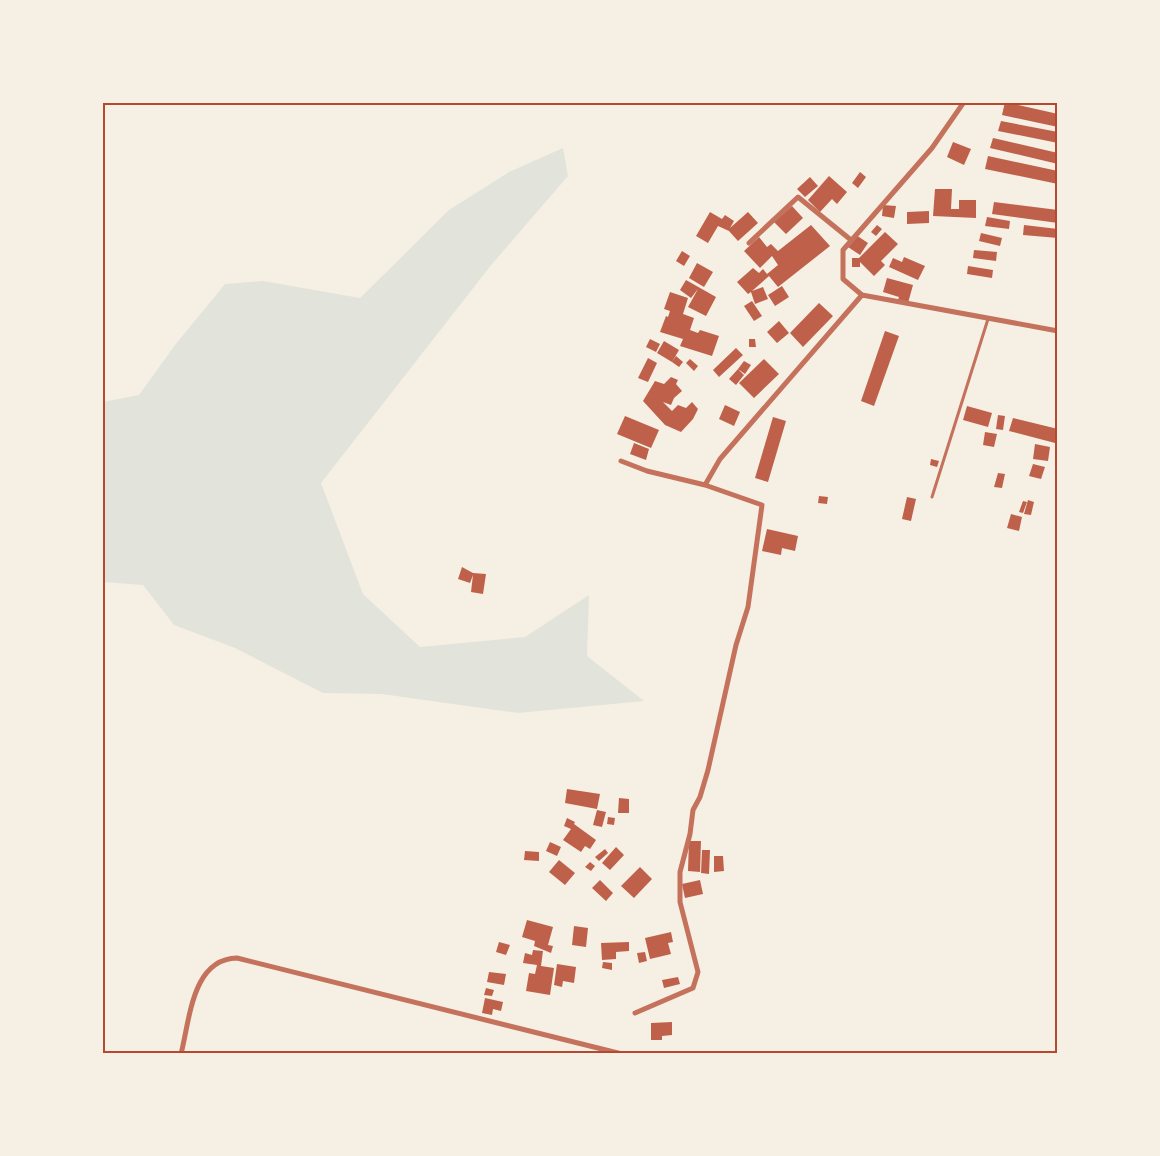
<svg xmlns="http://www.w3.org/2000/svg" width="1160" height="1156" viewBox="0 0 1160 1156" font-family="Figtree,sans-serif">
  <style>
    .green { fill: #e2e4dc }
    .building { fill: #bf614a }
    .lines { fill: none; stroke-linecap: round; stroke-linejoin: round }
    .service { stroke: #c5725c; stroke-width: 3 }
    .minor { stroke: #c5725c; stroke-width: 5 }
    .neatline { fill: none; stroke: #b5482f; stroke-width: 2 }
  </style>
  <rect width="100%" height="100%" fill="#f6efe4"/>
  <path class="green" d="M 563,148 L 568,176 L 492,264 L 321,483 L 363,594 L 420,647 L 525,637 L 589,595 L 587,656 L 644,701 L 518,713 L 382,694 L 323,693 L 235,648 L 174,625 L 143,585 L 103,582 L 103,402 L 139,395 L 175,345 L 225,284 L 263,281 L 360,298 L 449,210 L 509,172 Z"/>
  <path class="building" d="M 1005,102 L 1058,114 L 1058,127 L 1002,115 Z
    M 1001,121 L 1058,132 L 1058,143 L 998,131 Z
    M 993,138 L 1058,153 L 1058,164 L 990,148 Z
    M 953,142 L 971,149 L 964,165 L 947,157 Z
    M 988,156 L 1058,171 L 1058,184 L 985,169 Z
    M 860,172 L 866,177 L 858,188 L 852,183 Z
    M 829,176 L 847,192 L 837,204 L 832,199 L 820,212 L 808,200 Z
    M 810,177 L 818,186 L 805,197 L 797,189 Z
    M 935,189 L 952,189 L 951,209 L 959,209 L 959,200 L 976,200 L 976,218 L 933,216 Z
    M 994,202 L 1058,210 L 1058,223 L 992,214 Z
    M 883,205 L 896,206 L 894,218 L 882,216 Z
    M 792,206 L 803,218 L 786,234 L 774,222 Z
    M 929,211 L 929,223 L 907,224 L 907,212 Z
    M 710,212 L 722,219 L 725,215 L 734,221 L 730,228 L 748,212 L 758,223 L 738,241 L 729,231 L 718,226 L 708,243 L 696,236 Z
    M 987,217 L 1010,221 L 1009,229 L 985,226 Z
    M 811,225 L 830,246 L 778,287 L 769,276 L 752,291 L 763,287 L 768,299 L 755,304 L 751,292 L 748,294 L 737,282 L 753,268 L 759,273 L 763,269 L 767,274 L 778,265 L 772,256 L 760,268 L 744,251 L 759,237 L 767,247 L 771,244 L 778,251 Z
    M 877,225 L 882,229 L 876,236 L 871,232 Z
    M 1024,225 L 1058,229 L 1058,238 L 1023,235 Z
    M 885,232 L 898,244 L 881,261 L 885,265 L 874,276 L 860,262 L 860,267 L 852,267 L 852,258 L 859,258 Z
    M 981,233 L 1002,238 L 1000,246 L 979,241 Z
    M 856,235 L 868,243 L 860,255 L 848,247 Z
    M 974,250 L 997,252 L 996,261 L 973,258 Z
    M 682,251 L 690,256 L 684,266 L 676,261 Z
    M 904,257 L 925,266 L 918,280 L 889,267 L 893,258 L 902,262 Z
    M 697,263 L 713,272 L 704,287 L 689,278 Z
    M 968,266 L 993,270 L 992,278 L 967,274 Z
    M 887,278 L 913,285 L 908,303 L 898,300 L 899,297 L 883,292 Z
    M 686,280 L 716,297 L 706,316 L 688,307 L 698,289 L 691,298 L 680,290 Z
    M 782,286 L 789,297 L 775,306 L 768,295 Z
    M 670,292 L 688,298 L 683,314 L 694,318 L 690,330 L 698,333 L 700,330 L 719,336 L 712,356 L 680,346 L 683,339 L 660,332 L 666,316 L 668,317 L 670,311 L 664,309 Z
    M 752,301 L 762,316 L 754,321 L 744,306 Z
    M 819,303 L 833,316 L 803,347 L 790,333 Z
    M 779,321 L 789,333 L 777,343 L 767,332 Z
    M 885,331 L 899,336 L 874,406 L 861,401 Z
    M 650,339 L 660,344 L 656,352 L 646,347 Z
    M 749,339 L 755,339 L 756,347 L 749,347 Z
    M 664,341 L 679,350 L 672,362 L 657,353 Z
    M 736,348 L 743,355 L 719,377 L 713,370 Z
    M 676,356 L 683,362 L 679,367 L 672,362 Z
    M 648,358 L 657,363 L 648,382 L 638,378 Z
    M 690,359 L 698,366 L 694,371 L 686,363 Z
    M 764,359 L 779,374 L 754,398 L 739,383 Z
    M 744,361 L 751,365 L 745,374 L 738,369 Z
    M 738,369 L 744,375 L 736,385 L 729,379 Z
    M 671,377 L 678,380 L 676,384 L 682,391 L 674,398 L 671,405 L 663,402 L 672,411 L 678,405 L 686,408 L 692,402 L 698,409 L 693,419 L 681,432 L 665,425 L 643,401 L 655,381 L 664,384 Z
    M 725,405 L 740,412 L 734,426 L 719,419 Z
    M 967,406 L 992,413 L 988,427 L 963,420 Z
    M 998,415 L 1005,416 L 1003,430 L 996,429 Z
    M 625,416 L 659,430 L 651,448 L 617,434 Z
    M 773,417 L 786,421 L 768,482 L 755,478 Z
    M 1013,418 L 1058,429 L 1055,443 L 1009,431 Z
    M 985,432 L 997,434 L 994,447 L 983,445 Z
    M 634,443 L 649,449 L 646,460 L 630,454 Z
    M 1035,444 L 1050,447 L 1048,461 L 1033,459 Z
    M 931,459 L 939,461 L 937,467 L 930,465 Z
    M 1033,464 L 1045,467 L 1041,479 L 1029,476 Z
    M 998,473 L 1005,474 L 1002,488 L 994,487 Z
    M 819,496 L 828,497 L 827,504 L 818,503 Z
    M 907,497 L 916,499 L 911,521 L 902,519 Z
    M 1028,500 L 1034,502 L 1031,515 L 1024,514 Z
    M 1023,501 L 1027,502 L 1023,513 L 1019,512 Z
    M 1011,514 L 1022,517 L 1019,531 L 1007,528 Z
    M 767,529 L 798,536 L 795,551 L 782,548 L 781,555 L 762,551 Z
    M 462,567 L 473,573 L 486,574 L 483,594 L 471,592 L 473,575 L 470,583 L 458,579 Z
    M 567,789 L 600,794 L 597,809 L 565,803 Z
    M 619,798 L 629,799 L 629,813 L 618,813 Z
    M 597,810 L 606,812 L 602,827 L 593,825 Z
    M 608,817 L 615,818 L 614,825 L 607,824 Z
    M 567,818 L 575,822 L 574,824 L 596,840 L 590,849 L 585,846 L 581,852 L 563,840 L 571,829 L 564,826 Z
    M 689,841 L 701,841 L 700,872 L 688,871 Z
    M 550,842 L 561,847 L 557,856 L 546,851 Z
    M 616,847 L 624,855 L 610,870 L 602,863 Z
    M 605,849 L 608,853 L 599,861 L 595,857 Z
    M 702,850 L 710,850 L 709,874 L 701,873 Z
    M 525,851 L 539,852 L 539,861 L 524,860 Z
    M 714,856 L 723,856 L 724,871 L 714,872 Z
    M 559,860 L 575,873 L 565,885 L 549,872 Z
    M 590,862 L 595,866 L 591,871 L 585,867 Z
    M 640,867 L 652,879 L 634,898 L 621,886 Z
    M 600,880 L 613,893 L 606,901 L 592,888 Z
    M 700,880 L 703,894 L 685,898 L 682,884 Z
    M 527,920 L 553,927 L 548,945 L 553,946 L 551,953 L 534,946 L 535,941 L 522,937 Z
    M 574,926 L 588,928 L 586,947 L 572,945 Z
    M 671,932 L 673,942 L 668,943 L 671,954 L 650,959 L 645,938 Z
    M 499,942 L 510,945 L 506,955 L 496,952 Z
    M 629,942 L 629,951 L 616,952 L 616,959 L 602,960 L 601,943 Z
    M 533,950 L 543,951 L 541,966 L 554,968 L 550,995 L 526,991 L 529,973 L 535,974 L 537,965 L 523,963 L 525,953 L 532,955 Z
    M 645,952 L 647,961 L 639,963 L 637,953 Z
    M 603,962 L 612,963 L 612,970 L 602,968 Z
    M 557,964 L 576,967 L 574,983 L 563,981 L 562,987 L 554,985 Z
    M 489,972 L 506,974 L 504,985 L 487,982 Z
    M 678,977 L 680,984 L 664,988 L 662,980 Z
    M 486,988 L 494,990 L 492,996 L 484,995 Z
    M 485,998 L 503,1002 L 501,1011 L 493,1009 L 492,1015 L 482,1013 Z
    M 672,1022 L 672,1035 L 662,1036 L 662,1040 L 651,1040 L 651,1023 Z"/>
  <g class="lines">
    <path class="service" d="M 932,497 L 988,319"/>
    <path class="minor" d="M 749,243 L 798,197 L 851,240
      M 862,295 L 843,279 L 843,250 L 932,148 L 964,102
      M 621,461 L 647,471 L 705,485 L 762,505 L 748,607 L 736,645 L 708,770 L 700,797 L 693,810 L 690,834 L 680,872 L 680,902 L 698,972 L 693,988 L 635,1013
      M 705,485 L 720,459 L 862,295 L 1058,331
      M 181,1054 C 190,1019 192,959 237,958 L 622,1054"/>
  </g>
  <rect width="1160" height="1156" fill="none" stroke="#f6efe4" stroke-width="208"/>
  <rect x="104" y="104" width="952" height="948" class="neatline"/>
</svg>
